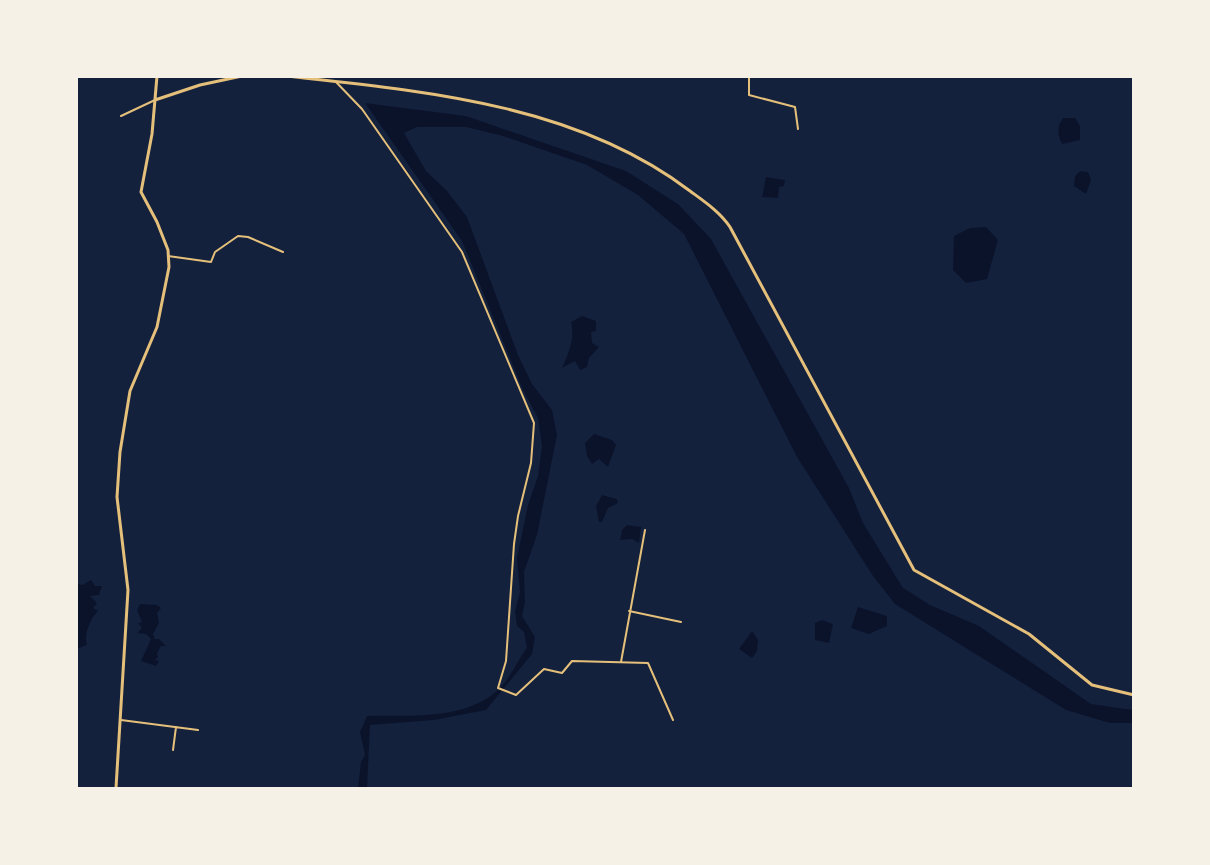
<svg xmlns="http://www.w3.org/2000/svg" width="1210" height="865" viewBox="0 0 1210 865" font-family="'Times New Roman',serif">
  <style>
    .water { fill: #0b132b }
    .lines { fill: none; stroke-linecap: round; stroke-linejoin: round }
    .minor { stroke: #e5c07b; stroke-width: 2 }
    .secondary { stroke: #e5c07b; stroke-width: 3 }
  </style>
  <rect width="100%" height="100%" fill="#14213d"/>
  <path class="water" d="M 365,103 L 466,116 L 626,171 L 678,204 L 711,239 L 849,488 L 863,523 L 903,588 L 930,605 L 979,626 L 1091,704 L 1133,710 L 1133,723 L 1110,723 L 1066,710 L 895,604 L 873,576 L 797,457 L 684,234 L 638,195 L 587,165 L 503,136 L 466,127 L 417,127 L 404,133 L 426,171 L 447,191 L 467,217 L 518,355 L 532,384 L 552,410 L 557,435 L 537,535 L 524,572 L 525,602 L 522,616 L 535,637 L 532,654 L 486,710 L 434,720 L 370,725 L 367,788 L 358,788 L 361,762 L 365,755 L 360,732 L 367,716 C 411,715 468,721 501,687 C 511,676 518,660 527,648 L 524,632 L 517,626 L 515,611 L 520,592 L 517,558 L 528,505 L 538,476 L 542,446 L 538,418 L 523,390 L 462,241 Z
    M 1063,118 L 1075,118 L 1080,126 L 1080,140 L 1062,144 C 1057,134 1057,126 1063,118 Z
    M 1080,171 L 1088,172 L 1091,180 L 1086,194 L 1074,186 L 1075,176 Z
    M 766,177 L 785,180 L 784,186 L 779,187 L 778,198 L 762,197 Z
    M 986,227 L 998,240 L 987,279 L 966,283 L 953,270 L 954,236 L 970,228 Z
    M 582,316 L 596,321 L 596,331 L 591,332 L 592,343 L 599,347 L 589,358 L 587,367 L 580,370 L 575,361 L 562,368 C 569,352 575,339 571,322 Z
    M 594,434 L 612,440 L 616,445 L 608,467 L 599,459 L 592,464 L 587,456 L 585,443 Z
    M 602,495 L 617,499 L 618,503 L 608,508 L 602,522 L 599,522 L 596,506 Z
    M 627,525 L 641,527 L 639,543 L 632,539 L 620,540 L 622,530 Z
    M 91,580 L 95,586 L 102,586 L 99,595 L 90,596 L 97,603 L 93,608 L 98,611 C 92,616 83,634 87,645 L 77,649 L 77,584 L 83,585 Z
    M 140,604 L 157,605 L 161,608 L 157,613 L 159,623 L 153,634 L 155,639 L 159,639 L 166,646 L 161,646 L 157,653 L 158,657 L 155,660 L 159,661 L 156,666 L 141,661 L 151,639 L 146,634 L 137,633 L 142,628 L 138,623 L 142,622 L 137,610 Z
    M 858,607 L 887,616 L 887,626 L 869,634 L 851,628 Z
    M 822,620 L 833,624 L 829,643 L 815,640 L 815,623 Z
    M 752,631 L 758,640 L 757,651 L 752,658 L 739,649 Z"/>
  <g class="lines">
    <path class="minor" d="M 749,76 L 749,95 L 795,107 L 798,129
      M 336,82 L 362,109 L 462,252 L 534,423 L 531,463 L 518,516 L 514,544 L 506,661 L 498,688 L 516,695 L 544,669 L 562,673 L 572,661 L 648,663 L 673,720
      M 121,116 L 155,100
      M 168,256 L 211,262 L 215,252 L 238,236 L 248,237 L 283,252
      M 629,611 L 681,622
      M 621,662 L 645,530
      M 121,720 L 198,730
      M 173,750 L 176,727"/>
    <path class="secondary" d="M 286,76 C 424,91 576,104 690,191 C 705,202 720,212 730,227 L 914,570 L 1029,634 L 1092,685 L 1134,695
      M 155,100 L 200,85 L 242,76
      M 116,788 L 128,590 L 117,497 L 120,452 L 130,391 L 157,327 L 169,267 L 168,250 L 157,222 L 141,192 L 152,134 L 157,76"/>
  </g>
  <rect width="1210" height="865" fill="none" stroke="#f6f1e7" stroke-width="156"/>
</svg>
